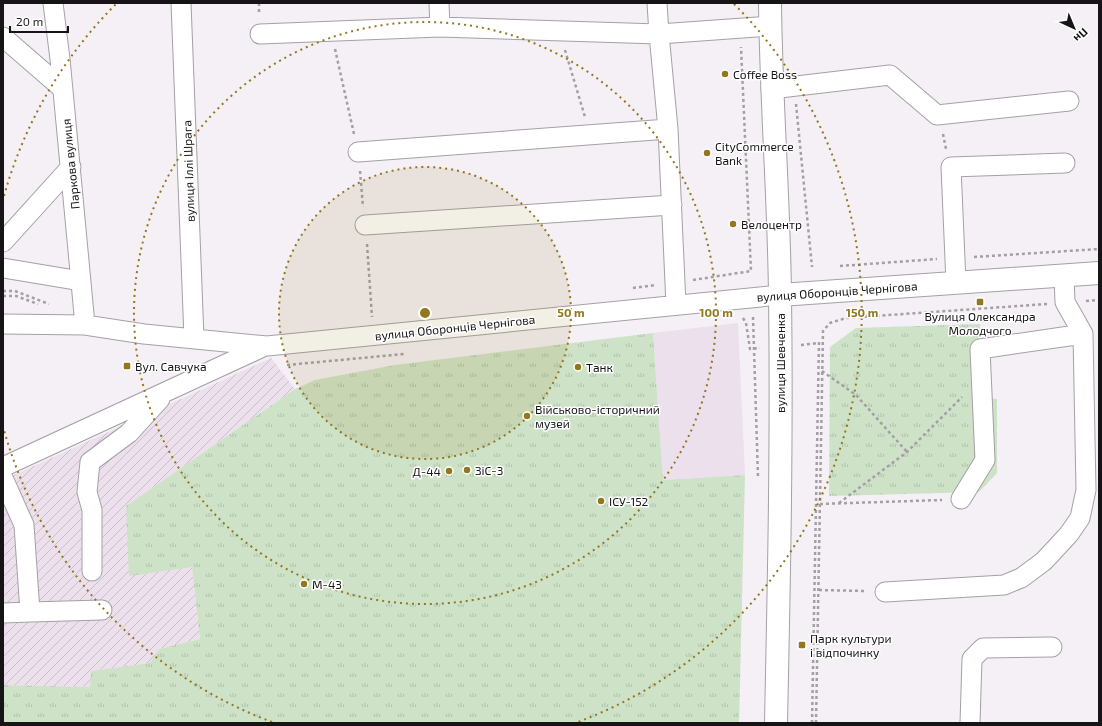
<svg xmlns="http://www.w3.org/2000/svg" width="1102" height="726" viewBox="0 0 1102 726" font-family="'Exo 2',sans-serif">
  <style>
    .built { fill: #ece0ed }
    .industrial { fill: url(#industrial-furrows) }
    .grass { fill: url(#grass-tufts) }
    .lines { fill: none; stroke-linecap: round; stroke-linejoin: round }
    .minor-casing { stroke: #a5a0a6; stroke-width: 21 }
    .major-casing { stroke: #a5a0a6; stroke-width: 24 }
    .path { stroke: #a39fa4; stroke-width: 2.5; stroke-dasharray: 3 3; stroke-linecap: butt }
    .minor { stroke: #fff; stroke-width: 19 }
    .major { stroke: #fff; stroke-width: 22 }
    .ring { fill: none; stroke: #91781e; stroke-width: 2; stroke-dasharray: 2 4 }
    .poi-dot { fill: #91781e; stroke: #fff; stroke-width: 1.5 }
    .labels { text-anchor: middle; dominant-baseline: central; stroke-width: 3; stroke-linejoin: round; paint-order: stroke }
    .poi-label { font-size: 12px; fill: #161417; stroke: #fff; text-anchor: start }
    .street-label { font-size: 12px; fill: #161417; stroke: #fff }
    .centre { fill: #91781e; stroke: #fff; stroke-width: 2 }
    .ring-label { font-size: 12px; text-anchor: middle; font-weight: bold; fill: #91781e; stroke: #fff; stroke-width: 3; stroke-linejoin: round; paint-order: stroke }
  </style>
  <defs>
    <pattern id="industrial-furrows" width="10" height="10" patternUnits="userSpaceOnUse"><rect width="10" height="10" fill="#ece0ed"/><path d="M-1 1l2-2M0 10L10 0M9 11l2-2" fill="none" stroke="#cabfca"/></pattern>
    <pattern id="grass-tufts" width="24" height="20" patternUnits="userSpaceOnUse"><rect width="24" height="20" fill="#cee2c8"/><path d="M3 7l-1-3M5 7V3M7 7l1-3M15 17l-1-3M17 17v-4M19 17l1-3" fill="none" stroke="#b0c1ab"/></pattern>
  </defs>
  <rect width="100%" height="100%" fill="#f5eff6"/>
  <path class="built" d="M 738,323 L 745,475 L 663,480 L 653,333 Z"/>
  <path class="industrial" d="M 271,358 L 295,389 L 126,506 L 192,567 L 200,639 L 159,649 L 150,663 L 91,671 L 91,687 L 3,685 L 3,480 Z"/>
  <path class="grass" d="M 980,324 L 979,397 L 997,399 L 997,473 L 979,492 L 829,496 L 830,347 L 856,328 Z
    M 653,333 L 663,480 L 745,475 L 739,723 L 3,723 L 3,685 L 90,687 L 91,671 L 150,663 L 159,649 L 200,639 L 192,567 L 129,576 L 126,506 L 295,389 L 315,380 L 395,365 Z"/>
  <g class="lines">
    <g class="minor-casing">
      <path id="minor" d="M 53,3 L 60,59 L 85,325
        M 181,3 L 194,338
        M 439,3 L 440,27
        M 260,34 L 440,27 L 659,34 L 657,3
        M 3,37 L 63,89
        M 771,89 L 890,75 L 937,115 L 1069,101
        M 358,152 L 668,129
        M 365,225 L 672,205
        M 3,242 L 71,167
        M 3,268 L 81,281
        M 956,283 L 951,167 L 1065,163
        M 676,305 L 668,129 L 659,34 L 770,26
        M 3,324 L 85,325 L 144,334 L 267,346 L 780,295
        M 3,467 L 265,346
        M 3,478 L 24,525 L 30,612 L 102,610
        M 961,499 L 985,460 L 980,349 L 1083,334
        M 92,571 L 92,510 L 87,492 L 90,462 L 129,433 L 160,399
        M 885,592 L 1004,585 L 1021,578 L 1044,561 L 1069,534 L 1080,518 L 1086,490 L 1083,334 L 1065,302 L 1064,276
        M 3,613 L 30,612
        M 970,723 L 972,659 L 983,648 L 1052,647"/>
    </g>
    <g class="major-casing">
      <path id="major" d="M 770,3 C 771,101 779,198 780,296 C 782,438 779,581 776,723
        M 780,295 L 1099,273"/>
    </g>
    <path class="path" d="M 259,3 L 259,14
      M 335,49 L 354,134
      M 565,50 L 585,117
      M 796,104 L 812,267
      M 943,134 L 946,149
      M 360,171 L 363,207
      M 367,244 L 372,317
      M 974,257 L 1099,249
      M 840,266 L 937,259
      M 693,280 L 751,271 L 741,47
      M 633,288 L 656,285
      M 3,291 L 15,291 L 49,304
      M 3,296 L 16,296 L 38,304
      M 1086,301 L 1099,300
      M 753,317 L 758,477
      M 743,318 L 746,323 L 750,349 L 760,348
      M 801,345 L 819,343
      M 287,365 L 404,354
      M 822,371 L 856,395 L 907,452
      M 839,503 L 907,452 L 962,397
      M 820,504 L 942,500
      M 819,590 L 866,591
      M 812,723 L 819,341
      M 816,723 L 823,331 L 830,323 L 846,318 L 1047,304"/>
    <use href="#minor" class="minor"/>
    <use href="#major" class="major"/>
  </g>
  <circle cx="425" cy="313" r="146" fill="#91781e" fill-opacity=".12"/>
  <g class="ring">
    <circle cx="425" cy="313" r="146"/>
    <circle cx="425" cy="313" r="291"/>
    <path d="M272 722A437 437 0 0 1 4 430M4 196A437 437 0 0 1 116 4M734 4A437 437 0 0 1 578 722"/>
  </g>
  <g class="poi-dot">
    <circle cx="725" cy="74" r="4"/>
    <circle cx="707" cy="153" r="4"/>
    <circle cx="733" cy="224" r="4"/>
    <rect x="976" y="298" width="8" height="8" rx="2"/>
    <rect x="123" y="362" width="8" height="8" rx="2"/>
    <circle cx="578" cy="367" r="4"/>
    <circle cx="527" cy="416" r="4"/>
    <circle cx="467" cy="470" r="4"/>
    <circle cx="449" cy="471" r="4"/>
    <circle cx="601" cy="501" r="4"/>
    <circle cx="304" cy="584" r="4"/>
    <rect x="798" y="641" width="8" height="8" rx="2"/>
  </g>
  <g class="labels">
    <g class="poi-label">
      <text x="733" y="74">Coffee Boss</text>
      <text x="715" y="146">CityCommerce<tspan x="715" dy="14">Bank</tspan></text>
      <text x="741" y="224">Велоцентр</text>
      <text x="980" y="316" text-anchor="middle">Вулиця Олександра<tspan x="980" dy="14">Молодчого</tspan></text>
      <text x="135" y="366">Вул. Савчука</text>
      <text x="586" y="367">Танк</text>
      <text x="535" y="409">Військово-історичний<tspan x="535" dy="14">музей</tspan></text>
      <text x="475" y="470">ЗіС-3</text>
      <text x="441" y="471" text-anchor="end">Д-44</text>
      <text x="609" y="501">ІСУ-152</text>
      <text x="312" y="584">М-43</text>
      <text x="810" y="638">Парк культури<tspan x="810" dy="14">і відпочинку</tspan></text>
    </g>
    <g class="street-label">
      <text transform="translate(70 164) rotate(-96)">Паркова вулиця</text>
      <text transform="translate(188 171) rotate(-92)">вулиця Іллі Шрага</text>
      <text transform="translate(837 291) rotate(-4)">вулиця Оборонців Чернігова</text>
      <text transform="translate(455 327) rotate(-6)">вулиця Оборонців Чернігова</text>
      <text transform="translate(780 363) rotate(-90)">вулиця Шевченка</text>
    </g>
  </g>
  <circle cx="425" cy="313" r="6" class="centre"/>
  <g class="ring-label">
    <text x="571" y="317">50 m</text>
    <text x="716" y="317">100 m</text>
    <text x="862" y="317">150 m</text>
  </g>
  <rect width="1102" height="726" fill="none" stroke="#161417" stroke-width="8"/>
  <g transform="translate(1074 28) rotate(136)" stroke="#ffffff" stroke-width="3" paint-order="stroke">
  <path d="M0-3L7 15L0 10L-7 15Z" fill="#161417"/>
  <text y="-6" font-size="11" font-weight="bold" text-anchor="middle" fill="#161417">Пн</text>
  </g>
  <path d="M10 26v6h58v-6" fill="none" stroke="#161417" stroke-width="2"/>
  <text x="16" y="26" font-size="12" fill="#161417" stroke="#ffffff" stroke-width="3" paint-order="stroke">20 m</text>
</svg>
